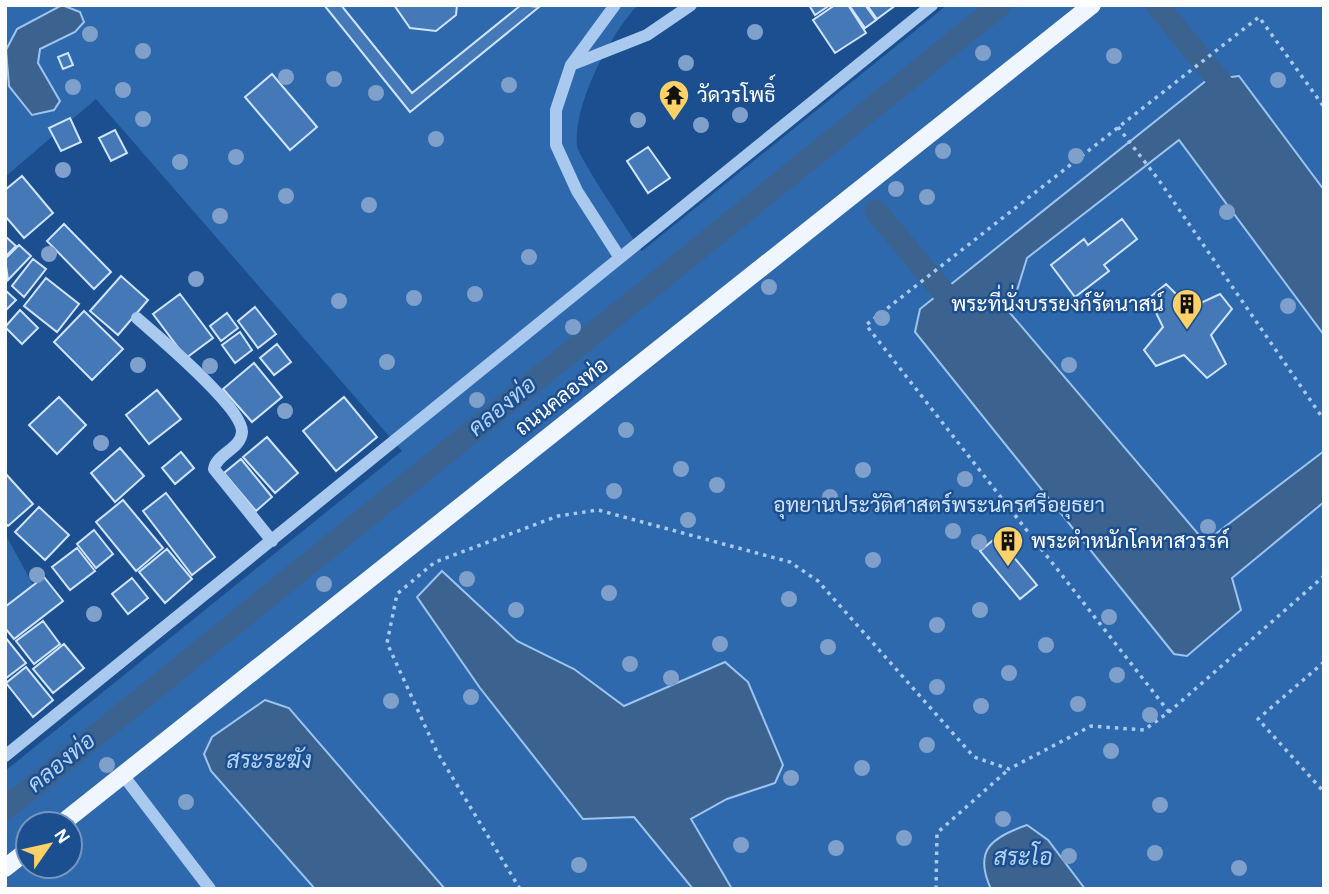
<svg xmlns="http://www.w3.org/2000/svg" width="1329" height="894" viewBox="0 0 1329 894" font-family="'Alegreya Sans',Sarabun,sans-serif">
  <style>
    .green { fill: #2e69ad; fill-rule: evenodd }
    .water { fill: #3c6290; stroke: #9cc4f0; stroke-width: 2 }
    .lines { fill: none; stroke-linecap: round; stroke-linejoin: round }
    .canal { stroke: #3c6290; stroke-width: 23 }
    .building { fill: #4478b7; stroke: #cfe3fa; stroke-width: 2 }
    .path { stroke: #a9c9ee; stroke-width: 3.5; stroke-dasharray: 3.5 5; stroke-linecap: butt }
    .minor { stroke: #a9c9ee; stroke-width: 12 }
    .major { stroke: #f0f6ff; stroke-width: 18 }
    .tree { fill: #7ea0ca }
    .labels { text-anchor: middle; dominant-baseline: central; stroke-width: 5; stroke-linejoin: round; paint-order: stroke }
    .poi-label { font-size: 21px; fill: #fff; stroke: #1b4f8f; text-anchor: start }
    .street-label { font-size: 21px; fill: #fff; stroke: #1b4f8f }
    .park-label { font-size: 21px; fill: #cfe3fa; stroke: #1b4f8f }
    .water-label { font-size: 23px; font-style: italic; fill: #b5d3f5; stroke: #1b4f8f }
  </style>
  <rect width="100%" height="100%" fill="#1b4f8f"/>
  <path class="green" d="M 5,5 L 638,5 C 610,34 573,105 577,146 C 579,158 632,237 642,251 L 947,5 L 1324,5 L 1324,889 L 5,889 L 5,771 L 402,451 L 96,99 L 5,177 ZM 28,824 L 70,824 L 70,866 L 28,866 Z
    M 8,539 L 33,585 L 5,607 L 5,541 Z"/>
  <path class="water" d="M 62,5 L 80,12 L 84,22 L 75,32 L 40,49 L 38,63 L 60,101 L 54,110 L 32,115 L 9,86 L 6,50 L 17,29 Z
    M 1239,76 L 1324,190 L 1324,335 L 1179,140 L 1027,258 L 1010,313 L 1205,542 L 1324,451 L 1324,502 L 1232,578 L 1241,610 L 1187,656 L 1174,654 L 915,332 L 920,309 L 1207,80 Z
    M 442,571 L 517,641 L 574,669 L 624,706 L 725,662 L 748,682 L 783,765 L 775,783 L 727,799 L 691,819 L 732,889 L 693,889 L 634,817 L 583,819 L 480,688 L 417,597 Z
    M 265,700 L 289,708 L 445,889 L 315,889 L 211,771 L 204,754 L 212,737 Z
    M 1027,825 L 1048,840 L 1085,889 L 991,889 C 973,850 992,837 1027,825 Z"/>
  <g class="lines">
    <path class="canal" d="M 1157,5 L 1230,94
      M 876,211 L 959,311
      M 5,809 L 1000,5"/>
  </g>
  <path class="building" d="M 324,5 L 341,5 L 412,93 L 521,5 L 539,7 L 410,112 Z
    M 394,5 L 457,5 L 456,15 L 436,31 L 410,28 Z
    M 809,5 L 830,5 L 815,15 Z
    M 835,5 L 848,5 L 866,33 L 835,53 L 813,20 Z
    M 849,5 L 865,5 L 876,20 L 865,28 Z
    M 867,5 L 896,5 L 877,19 Z
    M 68,53 L 73,65 L 63,69 L 58,57 Z
    M 272,74 L 317,127 L 290,150 L 245,97 Z
    M 70,118 L 81,142 L 61,151 L 49,128 Z
    M 115,130 L 127,153 L 111,161 L 99,138 Z
    M 648,147 L 670,178 L 648,193 L 627,161 Z
    M 22,176 L 53,213 L 24,238 L 5,216 L 5,190 Z
    M 1122,219 L 1137,239 L 1104,265 L 1109,271 L 1075,297 L 1051,265 L 1084,239 L 1088,245 Z
    M 64,224 L 111,272 L 94,289 L 47,241 Z
    M 5,236 L 16,246 L 5,257 Z
    M 19,245 L 31,256 L 8,280 L 5,259 Z
    M 33,259 L 46,269 L 24,297 L 12,286 Z
    M 121,276 L 148,300 L 118,335 L 90,311 Z
    M 46,278 L 79,304 L 57,332 L 24,306 Z
    M 1166,284 L 1190,308 L 1220,294 L 1232,309 L 1211,335 L 1226,364 L 1207,378 L 1184,355 L 1156,366 L 1144,350 L 1163,327 L 1149,298 Z
    M 5,290 L 16,300 L 5,311 Z
    M 180,294 L 213,338 L 186,358 L 153,314 Z
    M 255,307 L 276,334 L 258,348 L 238,321 Z
    M 20,310 L 38,328 L 22,344 L 5,327 Z
    M 84,311 L 123,349 L 92,380 L 54,342 Z
    M 227,313 L 238,328 L 221,341 L 210,326 Z
    M 240,332 L 252,350 L 235,363 L 222,345 Z
    M 277,344 L 291,362 L 274,375 L 260,358 Z
    M 254,363 L 282,397 L 252,422 L 223,389 Z
    M 157,390 L 181,419 L 149,444 L 126,415 Z
    M 59,397 L 86,425 L 57,454 L 29,425 Z
    M 344,397 L 377,437 L 336,471 L 303,431 Z
    M 267,437 L 298,473 L 275,493 L 243,457 Z
    M 120,448 L 144,476 L 115,502 L 91,473 Z
    M 181,452 L 194,468 L 175,484 L 162,468 Z
    M 241,459 L 272,497 L 256,511 L 224,473 Z
    M 5,473 L 33,504 L 8,526 L 5,523 Z
    M 166,493 L 215,557 L 192,575 L 143,511 Z
    M 123,500 L 163,548 L 136,571 L 96,522 Z
    M 39,507 L 69,535 L 45,560 L 15,532 Z
    M 94,530 L 113,554 L 96,568 L 77,544 Z
    M 997,537 L 1037,585 L 1020,599 L 980,551 Z
    M 77,548 L 95,571 L 70,590 L 52,567 Z
    M 167,549 L 192,579 L 165,603 L 139,572 Z
    M 44,577 L 63,601 L 14,639 L 5,628 L 5,607 Z
    M 132,578 L 148,598 L 128,614 L 112,594 Z
    M 43,621 L 60,644 L 34,664 L 16,641 Z
    M 5,637 L 26,663 L 5,679 Z
    M 64,644 L 84,668 L 53,693 L 33,669 Z
    M 26,667 L 53,700 L 33,717 L 6,683 Z"/>
  <g class="lines">
    <path class="path" d="M 1118,127 L 1158,179 L 1324,420
      M 1324,662 L 1258,719 L 1324,792
      M 1169,712 L 866,325 L 1259,17 L 1324,107
      M 520,889 L 437,752 L 387,643 L 397,594 L 435,562 L 558,516 L 598,510 L 790,562 L 818,581 L 974,757 L 1009,769 L 1091,726 L 1144,730 L 1169,712 L 1324,576
      M 936,889 L 937,833 L 1009,769"/>
    <path class="minor" d="M 615,5 L 571,65 L 556,110 L 556,145 L 577,191 L 620,258
      M 571,65 L 647,35 L 691,5
      M 137,318 C 158,337 243,407 242,432 C 241,449 216,454 214,469 L 272,541
      M 5,756 L 932,5
      M 123,775 L 210,889"/>
    <path class="major" d="M 61,824 L 1092,5
      M 5,868 L 28,850"/>
  </g>
  <g class="tree">
    <circle cx="755" cy="32" r="8"/>
    <circle cx="90" cy="34" r="8"/>
    <circle cx="143" cy="51" r="8"/>
    <circle cx="983" cy="53" r="8"/>
    <circle cx="1114" cy="56" r="8"/>
    <circle cx="686" cy="63" r="8"/>
    <circle cx="286" cy="77" r="8"/>
    <circle cx="334" cy="79" r="8"/>
    <circle cx="1278" cy="80" r="8"/>
    <circle cx="509" cy="85" r="8"/>
    <circle cx="73" cy="87" r="8"/>
    <circle cx="123" cy="90" r="8"/>
    <circle cx="376" cy="93" r="8"/>
    <circle cx="740" cy="115" r="8"/>
    <circle cx="143" cy="119" r="8"/>
    <circle cx="638" cy="120" r="8"/>
    <circle cx="701" cy="125" r="8"/>
    <circle cx="436" cy="139" r="8"/>
    <circle cx="943" cy="151" r="8"/>
    <circle cx="1076" cy="156" r="8"/>
    <circle cx="236" cy="157" r="8"/>
    <circle cx="180" cy="162" r="8"/>
    <circle cx="63" cy="170" r="8"/>
    <circle cx="896" cy="189" r="8"/>
    <circle cx="286" cy="196" r="8"/>
    <circle cx="927" cy="197" r="8"/>
    <circle cx="369" cy="205" r="8"/>
    <circle cx="1227" cy="212" r="8"/>
    <circle cx="220" cy="216" r="8"/>
    <circle cx="49" cy="254" r="8"/>
    <circle cx="529" cy="257" r="8"/>
    <circle cx="196" cy="279" r="8"/>
    <circle cx="769" cy="287" r="8"/>
    <circle cx="475" cy="294" r="8"/>
    <circle cx="414" cy="298" r="8"/>
    <circle cx="339" cy="301" r="8"/>
    <circle cx="1288" cy="306" r="8"/>
    <circle cx="882" cy="318" r="8"/>
    <circle cx="573" cy="327" r="8"/>
    <circle cx="387" cy="362" r="8"/>
    <circle cx="138" cy="365" r="8"/>
    <circle cx="1069" cy="365" r="8"/>
    <circle cx="210" cy="366" r="8"/>
    <circle cx="477" cy="400" r="8"/>
    <circle cx="285" cy="411" r="8"/>
    <circle cx="626" cy="430" r="8"/>
    <circle cx="101" cy="443" r="8"/>
    <circle cx="681" cy="469" r="8"/>
    <circle cx="863" cy="470" r="8"/>
    <circle cx="965" cy="479" r="8"/>
    <circle cx="717" cy="485" r="8"/>
    <circle cx="614" cy="491" r="8"/>
    <circle cx="830" cy="497" r="8"/>
    <circle cx="688" cy="520" r="8"/>
    <circle cx="1208" cy="527" r="8"/>
    <circle cx="953" cy="531" r="8"/>
    <circle cx="979" cy="542" r="8"/>
    <circle cx="873" cy="560" r="8"/>
    <circle cx="37" cy="575" r="8"/>
    <circle cx="467" cy="579" r="8"/>
    <circle cx="324" cy="584" r="8"/>
    <circle cx="609" cy="593" r="8"/>
    <circle cx="789" cy="599" r="8"/>
    <circle cx="516" cy="610" r="8"/>
    <circle cx="980" cy="610" r="8"/>
    <circle cx="94" cy="614" r="8"/>
    <circle cx="1109" cy="617" r="8"/>
    <circle cx="937" cy="625" r="8"/>
    <circle cx="720" cy="644" r="8"/>
    <circle cx="1046" cy="645" r="8"/>
    <circle cx="828" cy="647" r="8"/>
    <circle cx="630" cy="664" r="8"/>
    <circle cx="1009" cy="673" r="8"/>
    <circle cx="1117" cy="675" r="8"/>
    <circle cx="671" cy="678" r="8"/>
    <circle cx="937" cy="687" r="8"/>
    <circle cx="471" cy="697" r="8"/>
    <circle cx="391" cy="701" r="8"/>
    <circle cx="1078" cy="704" r="8"/>
    <circle cx="981" cy="706" r="8"/>
    <circle cx="1150" cy="715" r="8"/>
    <circle cx="927" cy="745" r="8"/>
    <circle cx="1111" cy="751" r="8"/>
    <circle cx="107" cy="765" r="8"/>
    <circle cx="862" cy="768" r="8"/>
    <circle cx="791" cy="778" r="8"/>
    <circle cx="186" cy="802" r="8"/>
    <circle cx="1160" cy="805" r="8"/>
    <circle cx="1003" cy="819" r="8"/>
    <circle cx="904" cy="838" r="8"/>
    <circle cx="741" cy="845" r="8"/>
    <circle cx="836" cy="848" r="8"/>
    <circle cx="1155" cy="853" r="8"/>
    <circle cx="1069" cy="856" r="8"/>
    <circle cx="579" cy="865" r="8"/>
    <circle cx="1239" cy="868" r="8"/>
  </g>
  <defs>
    <g id="temple-pin" transform="scale(1.575)"><path d="M0 17L-7.5 6A9.5 9.5 0 1 1 7.5 6Z" fill="#ffd166" stroke="#1b4f8f"/><path d="M0-6L5-2H3V0L6.5 2.5H4V6H1.5V3h-3V6H-4V2.5H-6.5L-3 0V-2H-5Z" fill="#111"/></g>
    <g id="building-pin" transform="scale(1.575)"><path d="M0 17L-7.5 6A9.5 9.5 0 1 1 7.5 6Z" fill="#ffd166" stroke="#1b4f8f"/><path d="M-4-6H4V6H1V3H-1V6H-4ZM-2.5-4.3h1.7v1.8h-1.7ZM.8-4.3h1.7v1.8H.8ZM-2.5-1h1.7V.8h-1.7ZM.8-1h1.7V.8H.8Z" fill="#111"/></g>
  </defs>
  <g fill-rule="evenodd">
    <use href="#temple-pin" x="674" y="95"/>
    <use href="#building-pin" x="1187" y="304"/>
    <use href="#building-pin" x="1008" y="541"/>
  </g>
  <g class="labels">
    <g class="poi-label">
      <text x="697" y="95">วัดวรโพธิ์</text>
      <text x="1164" y="304" text-anchor="end">พระที่นั่งบรรยงก์รัตนาสน์</text>
      <text x="1031" y="541">พระตำหนักโคหาสวรรค์</text>
    </g>
    <g class="street-label">
      <text transform="translate(562 397) rotate(-38)">ถนนคลองท่อ</text>
    </g>
    <g class="park-label">
      <text x="939" y="505">อุทยานประวัติศาสตร์พระนครศรีอยุธยา</text>
    </g>
    <g class="water-label">
      <text transform="translate(503 407) rotate(-39)">คลองท่อ</text>
      <text x="269" y="761">สระระฆัง</text>
      <text transform="translate(62 763) rotate(-39)">คลองท่อ</text>
      <text x="1023" y="858">สระโอ</text>
    </g>
  </g>
  <rect width="1329" height="894" fill="none" stroke="#ffffff" stroke-width="14"/>
  <g transform="translate(49 845) rotate(56)"><circle r="33" fill="#1b4f8f" stroke="#7695bc" stroke-width="2"/>
  <path d="M0-5L12 26L0 18L-12 26Z" fill="#ffd166"/>
  <text y="-10" font-size="19" font-weight="bold" text-anchor="middle" fill="#ffffff">N</text>
  </g>
</svg>
